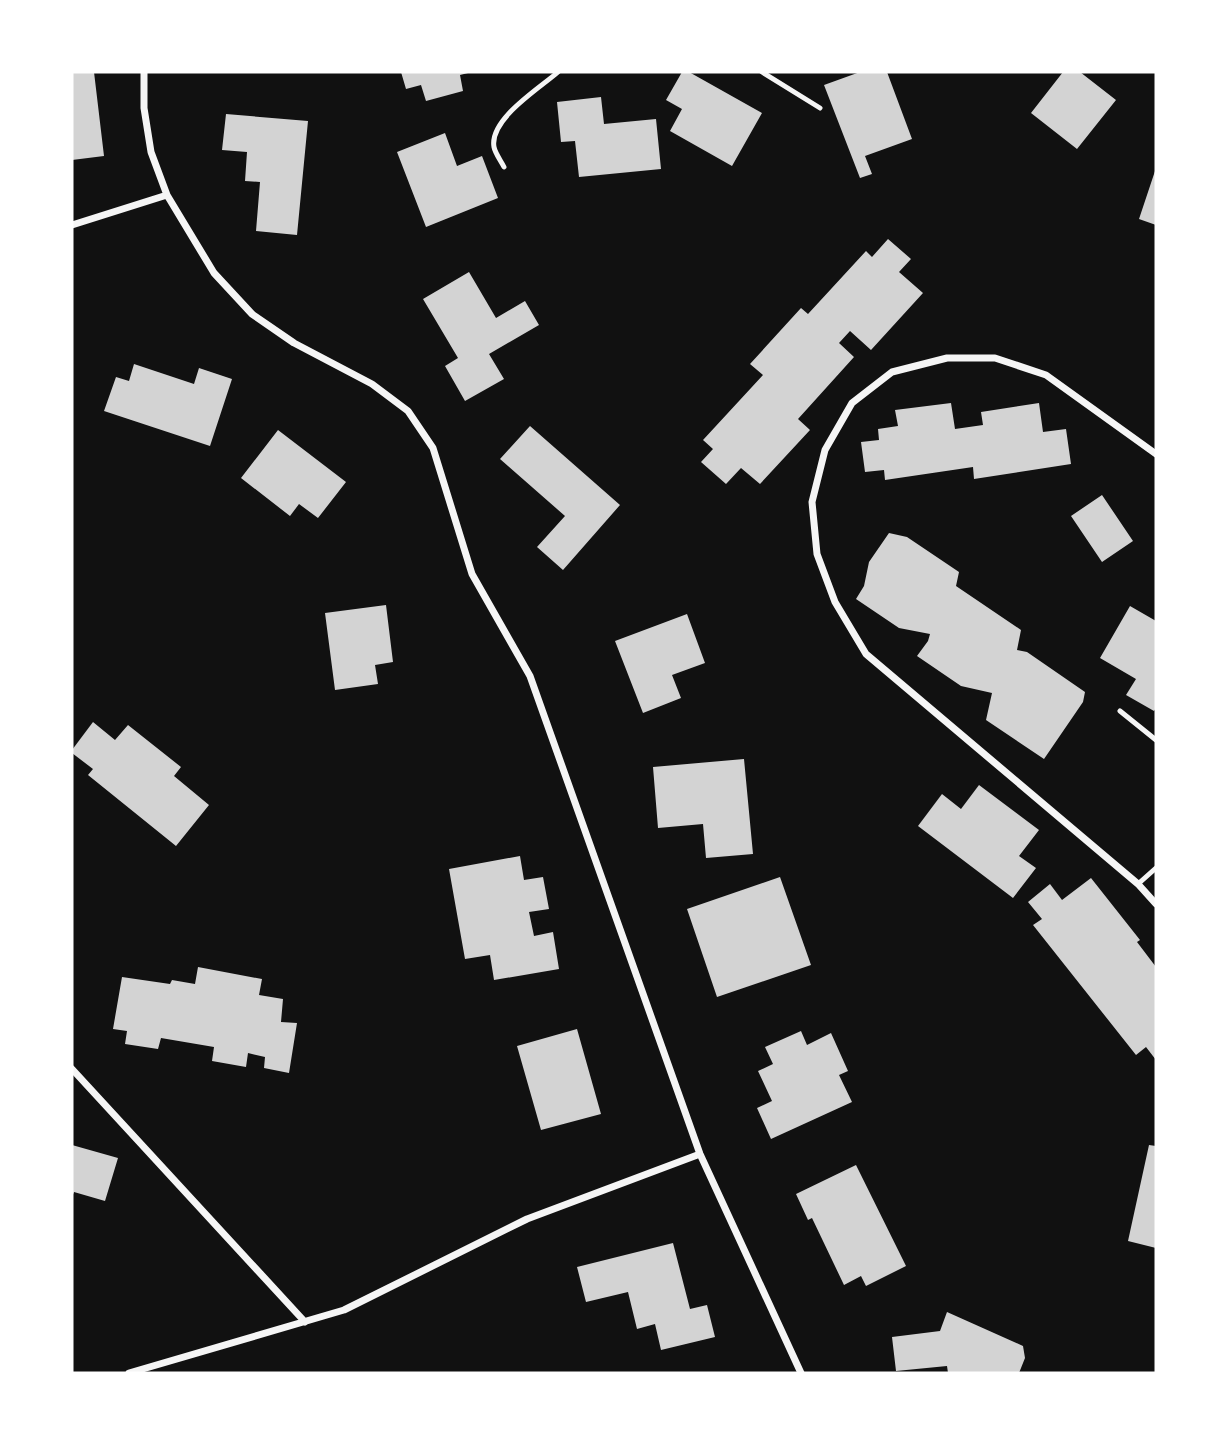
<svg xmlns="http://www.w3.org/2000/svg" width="1228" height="1445" viewBox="0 0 1228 1445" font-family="Cabin,sans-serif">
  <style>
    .building { fill: #d3d3d3 }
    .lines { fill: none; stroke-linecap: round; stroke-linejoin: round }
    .service { stroke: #f5f5f5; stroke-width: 5 }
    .minor { stroke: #f5f5f5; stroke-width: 7 }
  </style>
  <rect width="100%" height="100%" fill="#111"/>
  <path class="building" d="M 72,72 L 94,72 L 104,156 L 72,160 Z
    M 401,72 L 468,72 L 468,73 L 460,75 L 463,91 L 426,101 L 421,85 L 406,89 Z
    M 682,72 L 689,72 L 762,113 L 732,166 L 670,131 L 682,109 L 666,100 Z
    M 860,72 L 887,72 L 912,139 L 865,156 L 872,174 L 860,178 L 824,85 Z
    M 1063,72 L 1080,72 L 1116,100 L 1077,149 L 1031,113 Z
    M 601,97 L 604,124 L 656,119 L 661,169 L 579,177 L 575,141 L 561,142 L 557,102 Z
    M 226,114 L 308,121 L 297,235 L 256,231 L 260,182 L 245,181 L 247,152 L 222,150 Z
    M 445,133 L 457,166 L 482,156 L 498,198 L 426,227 L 397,152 Z
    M 1156,168 L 1156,225 L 1139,219 Z
    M 888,239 L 911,259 L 899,272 L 923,293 L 871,350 L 850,331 L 839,343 L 854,357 L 798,419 L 810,430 L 760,484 L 741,468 L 726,484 L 701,462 L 713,449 L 703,440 L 763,375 L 750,364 L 801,308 L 808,314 L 866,251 L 872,257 Z
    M 469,272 L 496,318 L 525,301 L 539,325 L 489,354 L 504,379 L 465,401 L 445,366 L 458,358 L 423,299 Z
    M 134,364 L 194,384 L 199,368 L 232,379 L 210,446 L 104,411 L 116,377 L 129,381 Z
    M 951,403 L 955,429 L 983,425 L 981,412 L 1039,403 L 1043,432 L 1066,429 L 1071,464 L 974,479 L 973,467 L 885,480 L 884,470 L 865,472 L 861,442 L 879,440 L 878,429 L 898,426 L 895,410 Z
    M 530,426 L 620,505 L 563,570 L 537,547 L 565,516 L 500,459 Z
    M 278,430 L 346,482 L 318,518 L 299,504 L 290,516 L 241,478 Z
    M 1102,495 L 1133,541 L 1102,562 L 1071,516 Z
    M 889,533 L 907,537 L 959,572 L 956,586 L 1021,630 L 1017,650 L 1027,652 L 1085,692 L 1083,702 L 1044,759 L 986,720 L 992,693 L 961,686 L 917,656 L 928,641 L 930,634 L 899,628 L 856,599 L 864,586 L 869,562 Z
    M 386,605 L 393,662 L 375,665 L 378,684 L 335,690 L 325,613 Z
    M 1130,606 L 1156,621 L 1156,708 L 1154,711 L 1126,695 L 1136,679 L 1100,658 Z
    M 687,614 L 705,663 L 672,675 L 681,698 L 643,713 L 615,641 Z
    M 93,722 L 115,740 L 128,725 L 181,767 L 174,776 L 209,805 L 176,846 L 88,775 L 93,769 L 72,753 L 72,750 Z
    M 744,759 L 753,854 L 706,858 L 703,824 L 658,828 L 653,767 Z
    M 979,785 L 1039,830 L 1019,856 L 1036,868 L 1013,898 L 918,826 L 942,794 L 961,809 Z
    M 520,856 L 524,880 L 543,877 L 549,909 L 529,912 L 534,936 L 553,932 L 559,969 L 494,980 L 490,955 L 465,959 L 449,869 Z
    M 780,877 L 811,965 L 717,997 L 687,909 Z
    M 1091,878 L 1140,940 L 1137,942 L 1156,967 L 1156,1060 L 1146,1047 L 1136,1055 L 1033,925 L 1042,919 L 1028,902 L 1050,884 L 1062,900 Z
    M 198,967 L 262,979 L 259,995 L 283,999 L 281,1022 L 297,1023 L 289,1073 L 264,1068 L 265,1057 L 248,1053 L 246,1067 L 212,1061 L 214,1047 L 161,1038 L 158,1049 L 125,1044 L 127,1031 L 113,1029 L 122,977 L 170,984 L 172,980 L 195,984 Z
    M 577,1029 L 601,1114 L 541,1130 L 517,1046 Z
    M 801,1031 L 807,1045 L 831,1033 L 848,1071 L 839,1075 L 852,1102 L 771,1139 L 757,1108 L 772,1101 L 758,1071 L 773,1064 L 765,1047 Z
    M 72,1145 L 118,1158 L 105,1201 L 74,1192 L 72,1197 Z
    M 1149,1145 L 1156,1146 L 1156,1248 L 1128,1241 Z
    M 856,1165 L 906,1266 L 866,1286 L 861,1276 L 844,1285 L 812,1218 L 808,1220 L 796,1194 Z
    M 673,1243 L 690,1309 L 707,1305 L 715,1337 L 661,1350 L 655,1324 L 637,1329 L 628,1292 L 586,1302 L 577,1267 Z
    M 947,1312 L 1023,1346 L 1025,1358 L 1019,1373 L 948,1373 L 947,1366 L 896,1371 L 892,1337 L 940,1331 Z"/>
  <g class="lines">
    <path class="service" d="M 762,72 L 820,108
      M 504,167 C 501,161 495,153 494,147 C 489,119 540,88 558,72
      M 1120,711 L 1156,740
      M 1138,884 L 1156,868"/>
    <path class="minor" d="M 144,72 L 144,108 L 151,152 L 167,195 L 214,273 L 252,314 L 294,343 L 372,384 L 408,411 L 433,448 L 472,574 L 530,676 L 700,1154 L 801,1373
      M 72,225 L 167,195
      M 1156,454 L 1046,375 L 995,358 L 947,358 L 892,372 L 852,403 L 825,450 L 812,502 L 817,554 L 835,602 L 866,654 L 1138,884 L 1156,904
      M 72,1069 L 305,1322
      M 129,1373 L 344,1310 L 527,1219 L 700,1154"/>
  </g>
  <rect width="1228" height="1445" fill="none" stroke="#ffffff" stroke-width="147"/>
</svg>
